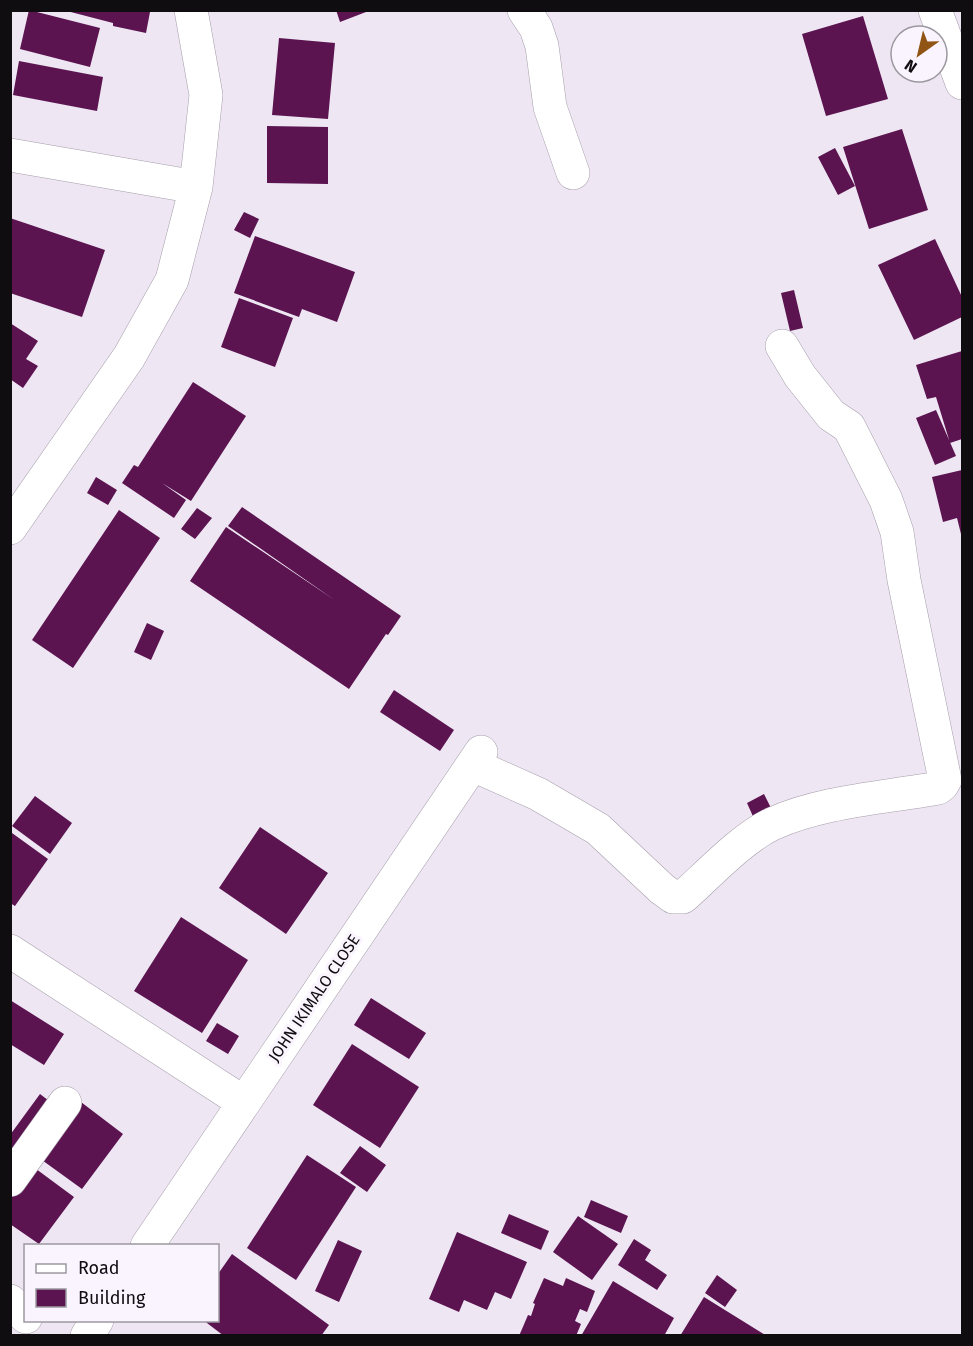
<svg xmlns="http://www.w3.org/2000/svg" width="973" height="1346" viewBox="0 0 973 1346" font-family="'Fira Sans',sans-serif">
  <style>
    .building { fill: #5b1450 }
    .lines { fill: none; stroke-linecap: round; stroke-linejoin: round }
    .minor-casing { stroke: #a69eab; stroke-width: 34 }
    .minor { stroke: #fff; stroke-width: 33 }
    .labels { text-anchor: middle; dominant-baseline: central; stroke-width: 6; stroke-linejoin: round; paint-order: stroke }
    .street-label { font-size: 16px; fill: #100d11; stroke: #faf4ff }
  </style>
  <rect width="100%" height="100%" fill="#eee6f3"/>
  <path class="building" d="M 29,10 L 100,28 L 90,67 L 20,49 Z
    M 63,10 L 143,10 L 150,12 L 146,33 L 113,26 L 113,23 Z
    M 336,10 L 365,10 L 366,12 L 340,22 Z
    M 863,16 L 888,99 L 826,116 L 802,34 Z
    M 279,38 L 335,43 L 328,119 L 272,115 Z
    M 19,61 L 103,77 L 97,111 L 13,95 Z
    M 267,126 L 328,127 L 328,184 L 267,183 Z
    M 902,129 L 928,210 L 869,229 L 843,147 Z
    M 835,148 L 855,186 L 838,195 L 818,157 Z
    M 244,212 L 259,219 L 250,238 L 234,230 Z
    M 10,218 L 105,250 L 82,317 L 10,293 Z
    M 255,236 L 355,272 L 337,322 L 302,309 L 299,317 L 234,293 Z
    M 935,239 L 962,297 L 962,317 L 914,340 L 878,265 Z
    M 794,290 L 803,328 L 790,331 L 781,293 Z
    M 239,298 L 293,318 L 275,367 L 221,347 Z
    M 10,323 L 38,341 L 26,359 L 38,366 L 23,388 L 10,379 Z
    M 962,351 L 962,439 L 950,443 L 936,397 L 927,399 L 916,365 Z
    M 193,382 L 246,416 L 191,501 L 162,483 L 186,500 L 174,518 L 122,483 L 134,465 L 138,467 Z
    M 936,410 L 956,456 L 935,465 L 916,418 Z
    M 962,470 L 962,538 L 957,518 L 943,522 L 932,477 Z
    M 96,477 L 117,490 L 108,505 L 87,493 Z
    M 242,507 L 401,616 L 388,635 L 386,634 L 349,689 L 190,581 L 226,527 L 336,601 L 228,526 Z
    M 197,508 L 212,518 L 195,539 L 181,529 Z
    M 119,510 L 160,538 L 73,668 L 32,640 Z
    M 147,623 L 164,631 L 151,660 L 134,652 Z
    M 394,690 L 454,730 L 440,751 L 380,712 Z
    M 764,794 L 774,814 L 756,823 L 747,803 Z
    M 35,796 L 72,823 L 50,854 L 12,826 Z
    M 260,827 L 328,873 L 286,934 L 219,888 Z
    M 12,833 L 48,859 L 15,906 L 10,903 Z
    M 181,917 L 248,960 L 202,1033 L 134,991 Z
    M 371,998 L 426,1033 L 409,1059 L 354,1025 Z
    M 10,1000 L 64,1034 L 44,1065 L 10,1044 Z
    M 217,1023 L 239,1036 L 228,1054 L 206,1041 Z
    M 352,1044 L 419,1087 L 380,1148 L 313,1105 Z
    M 40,1094 L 57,1107 L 10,1171 L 10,1135 Z
    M 77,1099 L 123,1134 L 82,1189 L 35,1155 Z
    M 360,1146 L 386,1165 L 367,1192 L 340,1173 Z
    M 307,1155 L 356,1187 L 296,1280 L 247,1248 Z
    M 28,1163 L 74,1197 L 39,1244 L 10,1224 L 10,1186 Z
    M 591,1200 L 628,1216 L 621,1233 L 584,1217 Z
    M 509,1214 L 549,1231 L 541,1250 L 501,1233 Z
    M 578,1216 L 618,1244 L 592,1280 L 553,1252 Z
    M 457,1232 L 527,1262 L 511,1299 L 495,1292 L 487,1310 L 464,1300 L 459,1312 L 429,1299 Z
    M 634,1239 L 651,1250 L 645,1260 L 667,1275 L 657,1290 L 618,1265 Z
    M 338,1240 L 362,1251 L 339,1302 L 315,1291 Z
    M 232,1254 L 329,1325 L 321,1336 L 224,1336 L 203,1320 L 218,1320 L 218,1274 Z
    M 717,1275 L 737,1290 L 725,1307 L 705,1293 Z
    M 544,1278 L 563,1286 L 566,1278 L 595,1291 L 587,1312 L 580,1309 L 575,1321 L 581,1324 L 576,1336 L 519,1336 L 528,1315 L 531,1316 L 535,1304 L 533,1303 Z
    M 613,1281 L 674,1318 L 664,1336 L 581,1336 Z
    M 704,1297 L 767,1336 L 680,1336 Z"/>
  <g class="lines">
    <g class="minor-casing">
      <path id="minor" d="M 524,10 L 536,28 L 542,46 L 550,107 L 573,173
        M 935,10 L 962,83
        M 10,155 L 196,187
        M 10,528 L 129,357 L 172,280 L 196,187 L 206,95 L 191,10
        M 473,765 L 538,794 L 598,829 L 662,889 L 673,897 L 683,897 C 709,874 741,839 772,824 C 823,801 883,798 938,788 L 942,785 L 945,780 L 904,580 L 897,532 L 886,500 L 849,427 L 831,415 L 800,376 L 782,346
        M 10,951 L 243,1102
        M 10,1180 L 65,1103
        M 147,1246 L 481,752
        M 10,1301 L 26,1317
        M 87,1336 L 97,1320"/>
    </g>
    <use href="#minor" class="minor"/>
  </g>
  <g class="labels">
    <g class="street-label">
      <text transform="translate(314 998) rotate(-56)">JOHN IKIMALO CLOSE</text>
    </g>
  </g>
  <rect width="973" height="1346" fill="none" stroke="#100d11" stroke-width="24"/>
  <rect x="24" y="1244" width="195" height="78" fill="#faf4ff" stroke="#9c98a0" stroke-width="1.5"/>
  <rect x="36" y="1264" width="30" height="9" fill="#ffffff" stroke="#9c98a0" stroke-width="1.5"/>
  <text x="78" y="1274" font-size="18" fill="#100d11">Road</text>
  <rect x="36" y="1289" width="30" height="18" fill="#5b1450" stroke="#9c98a0" stroke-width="1.5"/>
  <text x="78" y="1304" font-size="18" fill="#100d11">Building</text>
  <g transform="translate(919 54) rotate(214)"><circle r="28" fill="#faf4ff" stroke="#9c98a0" stroke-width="1.5"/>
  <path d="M0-4.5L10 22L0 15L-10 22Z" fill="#905514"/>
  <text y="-9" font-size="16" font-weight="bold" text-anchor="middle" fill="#100d11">N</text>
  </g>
</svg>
